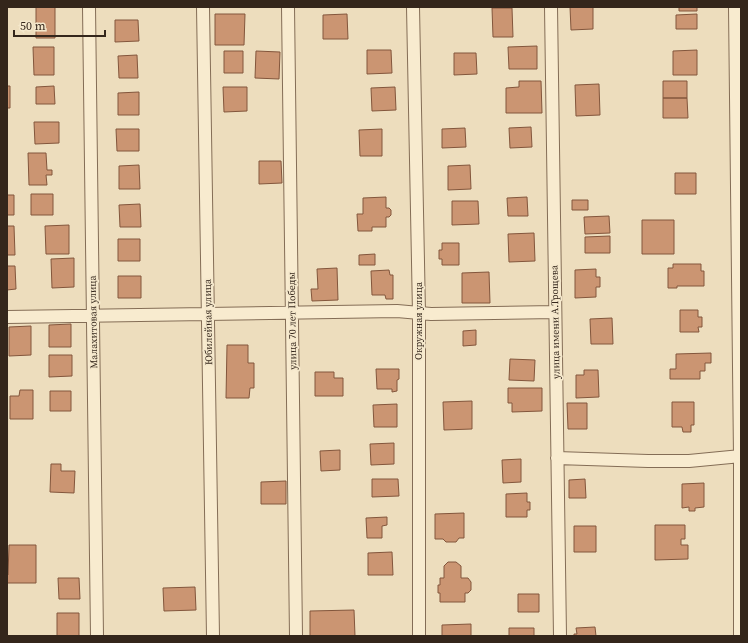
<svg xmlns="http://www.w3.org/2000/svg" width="748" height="643" viewBox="0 0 748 643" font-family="'Source Serif 4',serif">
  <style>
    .building { fill: #cb9572; stroke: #83563c }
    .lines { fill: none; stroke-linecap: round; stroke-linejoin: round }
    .minor-casing { stroke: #846d56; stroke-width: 14 }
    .minor { stroke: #f8ebcf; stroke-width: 12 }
    .labels { text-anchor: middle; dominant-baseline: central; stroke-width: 3.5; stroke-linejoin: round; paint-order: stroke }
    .street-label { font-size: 10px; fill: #34261b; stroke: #f5e8cc }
  </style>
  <rect width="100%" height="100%" fill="#edddbd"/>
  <path class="building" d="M 36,7 L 55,7 L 55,38 L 36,38 Z
    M 570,7 L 593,7 L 593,29 L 571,30 Z
    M 679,7 L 697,7 L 697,11 L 679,11 Z
    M 492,8 L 512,8 L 513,37 L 493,37 Z
    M 215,14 L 245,14 L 244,45 L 215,45 Z
    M 347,14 L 348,39 L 323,39 L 323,15 Z
    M 697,14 L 697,29 L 676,29 L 676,15 Z
    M 115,20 L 138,20 L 139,41 L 115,42 Z
    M 537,46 L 537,69 L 509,69 L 508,47 Z
    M 33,47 L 54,47 L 54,75 L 34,75 Z
    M 367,50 L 391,50 L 392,73 L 367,74 Z
    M 697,50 L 697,75 L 673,75 L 673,51 Z
    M 224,51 L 243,51 L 243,73 L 224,73 Z
    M 256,51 L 280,52 L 279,79 L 255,78 Z
    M 454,53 L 476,53 L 477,74 L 454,75 Z
    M 137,55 L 138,78 L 119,78 L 118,56 Z
    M 519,81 L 541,81 L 542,113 L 506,113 L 506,88 L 519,87 Z
    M 663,81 L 687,81 L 687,98 L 663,98 Z
    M 599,84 L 600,115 L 576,116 L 575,85 Z
    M 7,86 L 10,86 L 10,108 L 7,108 Z
    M 54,86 L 55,104 L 36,104 L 36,87 Z
    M 223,87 L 247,87 L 247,111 L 224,112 Z
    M 395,87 L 396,110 L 372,111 L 371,88 Z
    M 139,92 L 139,115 L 118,115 L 118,93 Z
    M 663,98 L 687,98 L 688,118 L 663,118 Z
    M 34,122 L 59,122 L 59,143 L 35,144 Z
    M 531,127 L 532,147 L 510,148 L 509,128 Z
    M 465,128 L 466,147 L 442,148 L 442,129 Z
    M 116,129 L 139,129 L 139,151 L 117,151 Z
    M 382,129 L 382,156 L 360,156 L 359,130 Z
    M 28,153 L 46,153 L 47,170 L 52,170 L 52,175 L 46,175 L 47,185 L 29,185 Z
    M 259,161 L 281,161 L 282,183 L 259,184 Z
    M 139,165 L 140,189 L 119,189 L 119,166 Z
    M 470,165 L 471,189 L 448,190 L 448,166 Z
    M 675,173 L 696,173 L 696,194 L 675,194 Z
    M 31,194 L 53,194 L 53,215 L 31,215 Z
    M 7,195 L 14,195 L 14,215 L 7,215 Z
    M 386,197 L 386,208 L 389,208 L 391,210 L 391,215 L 389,217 L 386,217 L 386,227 L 372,227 L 372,231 L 358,231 L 357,214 L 363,214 L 363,198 Z
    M 527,197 L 528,216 L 508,216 L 507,198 Z
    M 572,200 L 588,200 L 588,210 L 572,210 Z
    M 452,201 L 478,201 L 479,224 L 452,225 Z
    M 140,204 L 141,227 L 120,227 L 119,205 Z
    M 609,216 L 610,233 L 585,234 L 584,217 Z
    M 642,220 L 674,220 L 674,254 L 642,254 Z
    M 69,225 L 69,254 L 46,254 L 45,226 Z
    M 7,226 L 14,226 L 15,255 L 7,255 Z
    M 534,233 L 535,261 L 509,262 L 508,234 Z
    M 610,236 L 610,253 L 585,253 L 585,237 Z
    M 118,239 L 140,239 L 140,261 L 118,261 Z
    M 442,243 L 459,243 L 459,265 L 442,265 L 442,259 L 439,259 L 439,250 L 442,250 Z
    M 375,254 L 375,265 L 359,265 L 359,255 Z
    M 74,258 L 74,287 L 52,288 L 51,259 Z
    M 673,264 L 701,264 L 701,271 L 704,271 L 704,286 L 677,286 L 677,288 L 668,288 L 668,268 L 673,268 Z
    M 7,266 L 15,266 L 16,289 L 7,290 Z
    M 337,268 L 338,300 L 312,301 L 311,289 L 318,289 L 317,269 Z
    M 596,269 L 596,277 L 600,277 L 600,287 L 596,287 L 596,297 L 575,298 L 575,270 Z
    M 389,270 L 390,275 L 393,275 L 393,299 L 386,299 L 385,295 L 372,295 L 371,271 Z
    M 489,272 L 490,303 L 462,303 L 462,273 Z
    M 118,276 L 141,276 L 141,298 L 118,298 Z
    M 680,310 L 698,310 L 698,317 L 702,317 L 702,327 L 698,327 L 699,332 L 680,332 Z
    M 612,318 L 613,344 L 591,344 L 590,319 Z
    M 71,324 L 71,347 L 49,347 L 49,325 Z
    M 31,326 L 31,355 L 9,356 L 9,327 Z
    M 476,330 L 476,345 L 463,346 L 463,331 Z
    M 227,345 L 248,345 L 248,363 L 254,363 L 254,388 L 250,388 L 249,398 L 226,398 Z
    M 711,353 L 711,363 L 705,363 L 705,371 L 700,371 L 700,379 L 670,379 L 670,369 L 676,369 L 676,354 Z
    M 49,355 L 72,355 L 72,376 L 49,377 Z
    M 510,359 L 535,360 L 534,381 L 509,380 Z
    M 376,369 L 399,369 L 399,379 L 397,380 L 397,391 L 392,392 L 392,389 L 377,389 Z
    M 584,370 L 598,370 L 599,397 L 576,398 L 576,375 L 584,375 Z
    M 315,372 L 334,372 L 334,378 L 343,378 L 343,396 L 315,396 Z
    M 508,388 L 542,388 L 542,411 L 512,412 L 512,403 L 508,403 Z
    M 20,390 L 33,390 L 33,419 L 10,419 L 10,396 L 19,396 Z
    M 50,391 L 71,391 L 71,411 L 50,411 Z
    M 472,401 L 472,429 L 444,430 L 443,402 Z
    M 672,402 L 694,402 L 694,425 L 691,425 L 691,432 L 683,432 L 682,427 L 672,427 Z
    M 567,403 L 587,403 L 587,429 L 568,429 Z
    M 397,404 L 397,427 L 374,427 L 373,405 Z
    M 394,443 L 394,464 L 371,465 L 370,444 Z
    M 340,450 L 340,470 L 321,471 L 320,451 Z
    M 521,459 L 521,482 L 503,483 L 502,460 Z
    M 51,464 L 61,464 L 61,471 L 75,471 L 74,493 L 50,492 Z
    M 372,479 L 398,479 L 399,496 L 372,497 Z
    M 585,479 L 586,498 L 569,498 L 569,480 Z
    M 286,481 L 286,504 L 261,504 L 261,482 Z
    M 704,483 L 704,507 L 695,508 L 695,511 L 689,511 L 689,507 L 682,508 L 682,484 Z
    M 527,493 L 527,502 L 530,502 L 530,510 L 527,510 L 527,517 L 506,517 L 506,494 Z
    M 464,513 L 464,538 L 459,538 L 456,542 L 446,542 L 443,539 L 435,539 L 435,514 Z
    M 387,517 L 387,525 L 382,526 L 382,538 L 367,538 L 366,518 Z
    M 655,525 L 685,525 L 685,539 L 681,539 L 681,545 L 688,545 L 688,559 L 655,560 Z
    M 574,526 L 596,526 L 596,552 L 574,552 Z
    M 9,545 L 36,545 L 36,583 L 7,583 L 7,575 L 8,575 Z
    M 392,552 L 393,575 L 368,575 L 368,553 Z
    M 448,562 L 456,562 L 461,566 L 461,578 L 468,578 L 471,582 L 471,590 L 468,593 L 465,593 L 465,602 L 440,602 L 440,593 L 438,593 L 438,585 L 440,585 L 440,578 L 444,578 L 444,566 Z
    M 58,578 L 79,578 L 80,599 L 59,599 Z
    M 195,587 L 196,610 L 164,611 L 163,588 Z
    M 518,594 L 539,594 L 539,612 L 518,612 Z
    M 354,610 L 355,636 L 310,636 L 310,611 Z
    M 57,613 L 79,613 L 79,636 L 57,636 Z
    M 471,624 L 471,636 L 442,636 L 442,625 Z
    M 595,627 L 596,636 L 574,636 L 574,634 L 577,634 L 576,628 Z
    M 509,628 L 534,628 L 534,636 L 509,636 Z"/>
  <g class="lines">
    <g class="minor-casing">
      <path id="minor" d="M 89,7 L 97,636
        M 203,7 L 213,636
        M 288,7 L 296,636
        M 413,7 L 419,313 L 419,636
        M 551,7 L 560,636
        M 735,7 L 740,456 L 740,636
        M 7,317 L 397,311 L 431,314 L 555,312
        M 557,458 L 648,461 L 689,461 L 741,456"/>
    </g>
    <use href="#minor" class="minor"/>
  </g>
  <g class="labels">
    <g class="street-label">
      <text transform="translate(292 321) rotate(-91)">улица 70 лет Победы</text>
      <text transform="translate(418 321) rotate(-90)">Окружная улица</text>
      <text transform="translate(93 322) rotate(-91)">Малахитовая улица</text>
      <text transform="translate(208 322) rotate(-91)">Юбилейная улица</text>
      <text transform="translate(555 322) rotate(-91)">улица имени А.Трощева</text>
    </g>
  </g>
  <rect width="748" height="643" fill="none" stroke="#34261b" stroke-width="16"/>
  <path d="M14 30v6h91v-6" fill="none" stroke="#34261b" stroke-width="2"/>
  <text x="20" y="30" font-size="12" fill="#34261b" stroke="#f5e8cc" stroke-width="3" paint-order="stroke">50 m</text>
</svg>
